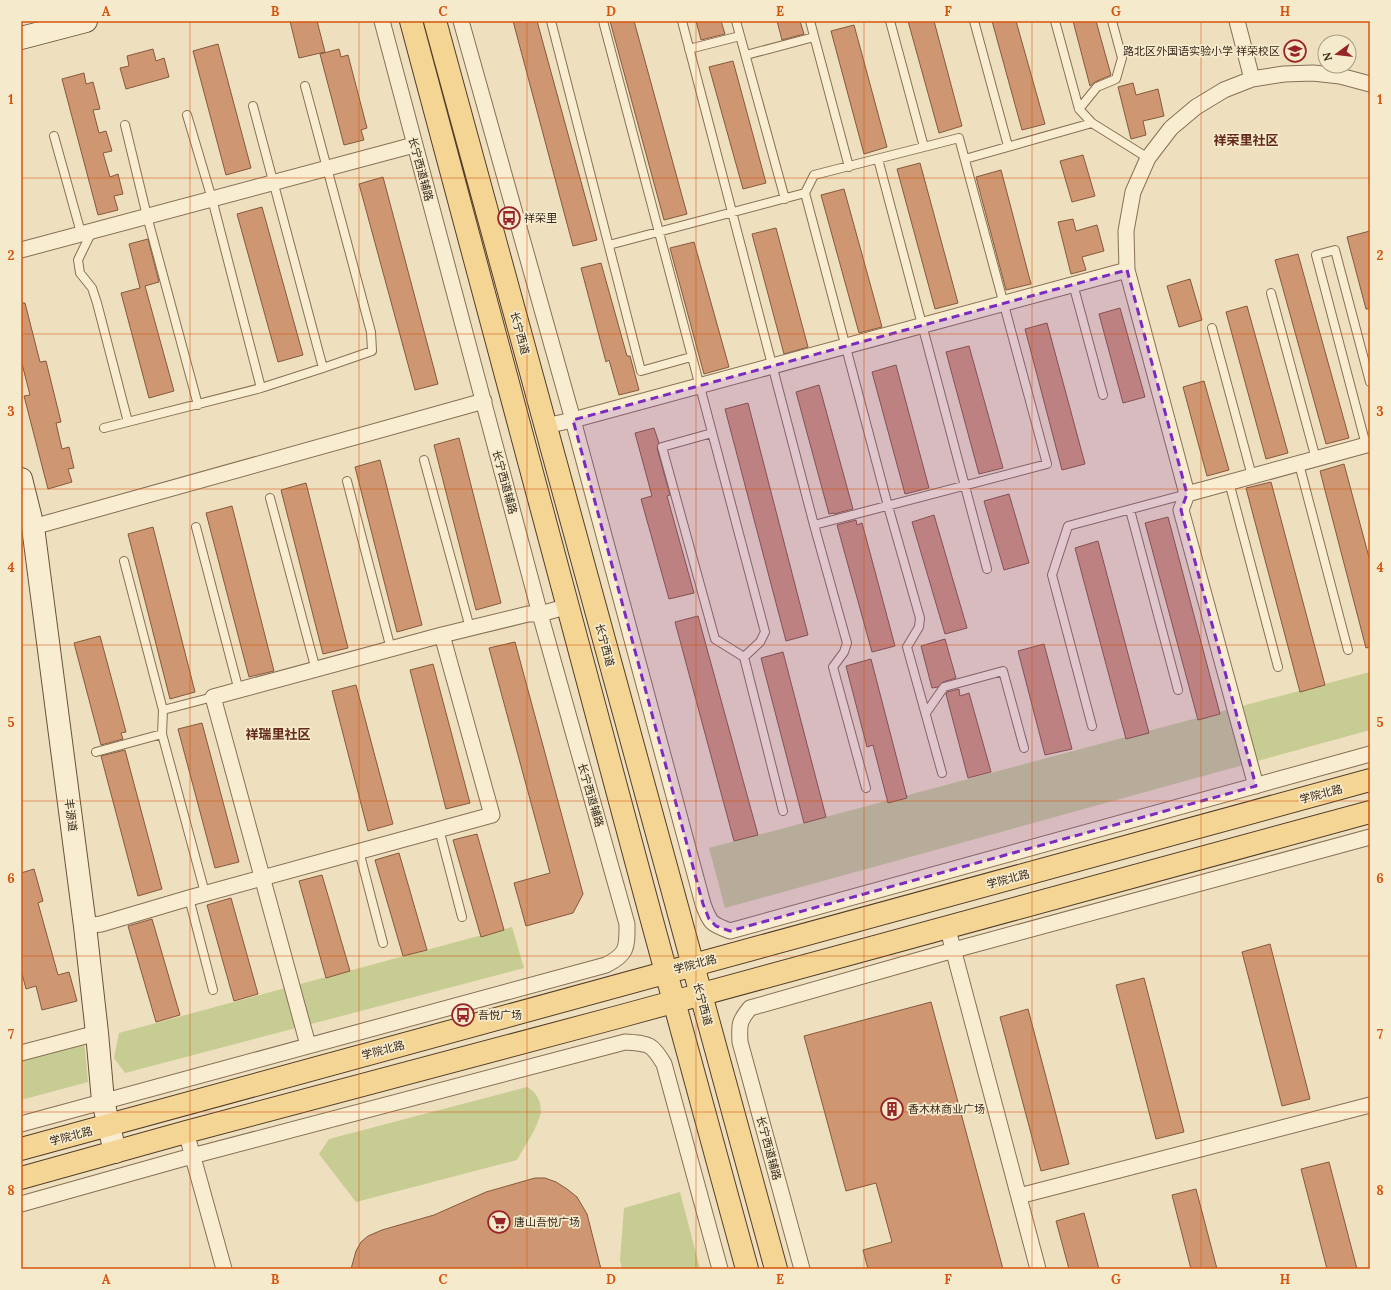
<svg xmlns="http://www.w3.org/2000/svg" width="1391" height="1290" viewBox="0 0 1391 1290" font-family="Lora,'Noto Sans SC',serif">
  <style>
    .green { fill: #c6cc92 }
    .building { fill: #ce9772; stroke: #86593c }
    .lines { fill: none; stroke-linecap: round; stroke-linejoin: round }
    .lane-casing { stroke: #877056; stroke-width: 10 }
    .street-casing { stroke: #877056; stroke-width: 17 }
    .secondary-casing { stroke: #68513a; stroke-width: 24 }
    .primary-casing { stroke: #543e2b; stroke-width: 24 }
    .lane { stroke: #f9edd1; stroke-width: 8 }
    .street { stroke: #f9edd1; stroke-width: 15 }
    .secondary { stroke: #f9edd1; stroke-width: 22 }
    .primary { stroke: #f4d593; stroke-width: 22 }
    .marked { fill: #7b2cbf; fill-opacity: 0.2; stroke: #7b2cbf; stroke-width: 3; stroke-dasharray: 8 5; stroke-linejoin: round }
    .grid { fill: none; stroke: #d6540e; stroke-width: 1; stroke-opacity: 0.55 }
    .labels { text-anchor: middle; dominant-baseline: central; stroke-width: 3.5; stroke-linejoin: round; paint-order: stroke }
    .poi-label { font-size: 11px; fill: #36281b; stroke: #f6eacd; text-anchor: start }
    .street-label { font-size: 11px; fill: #36281b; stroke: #f6eacd }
    .quarter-label { font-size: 13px; font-weight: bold; fill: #63291a; stroke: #f6eacd }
    .neatline { fill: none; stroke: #d6540e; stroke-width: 1.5 }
    .grid-label { font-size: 13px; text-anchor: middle; font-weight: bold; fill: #d6540e }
  </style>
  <rect width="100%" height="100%" fill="#eedfbe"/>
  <path class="green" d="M 1370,672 L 1370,730 L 725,908 L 709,848 Z
    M 512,927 L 524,968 L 125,1073 L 114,1058 L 119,1033 Z
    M 84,1041 L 88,1082 L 21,1100 L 21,1058 Z
    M 527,1087 C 538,1092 544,1107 539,1119 C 534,1133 524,1147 517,1160 L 356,1202 L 319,1154 L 329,1139 Z
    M 680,1192 L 700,1269 L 622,1269 L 620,1260 L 624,1208 Z"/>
  <path class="building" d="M 290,21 L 317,21 L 325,52 L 299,58 Z
    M 513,21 L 537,21 L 597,240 L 573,246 Z
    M 610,21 L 634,21 L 687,214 L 664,220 Z
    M 696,21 L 721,21 L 725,34 L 701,40 Z
    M 777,21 L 800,21 L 804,34 L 782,40 Z
    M 908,21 L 934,21 L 962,126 L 939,133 Z
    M 992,21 L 1016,21 L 1045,124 L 1022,130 Z
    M 1073,21 L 1096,21 L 1111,75 L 1095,82 L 1090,86 Z
    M 854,25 L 887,147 L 864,154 L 831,31 Z
    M 218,44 L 251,168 L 226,175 L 193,51 Z
    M 153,49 L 156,61 L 164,58 L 169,77 L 126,89 L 120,68 L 129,66 L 127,56 Z
    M 339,49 L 341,57 L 348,55 L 367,128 L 361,130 L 364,140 L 344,145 L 320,54 Z
    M 733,61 L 766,183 L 743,189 L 709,67 Z
    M 84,73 L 86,84 L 93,82 L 100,109 L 93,110 L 99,133 L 106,131 L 112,151 L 103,153 L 110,177 L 118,174 L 123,194 L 114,196 L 118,210 L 98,215 L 62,79 Z
    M 1133,83 L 1136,95 L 1158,89 L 1164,116 L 1143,121 L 1146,135 L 1131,139 L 1118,87 Z
    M 1083,155 L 1095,196 L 1072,202 L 1060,161 Z
    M 920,163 L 958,303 L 935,309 L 897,169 Z
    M 1001,170 L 1031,284 L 1006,290 L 976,177 Z
    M 383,177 L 438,384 L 415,390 L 359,184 Z
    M 844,189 L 882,327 L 859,333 L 821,195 Z
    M 262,207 L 303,355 L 278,362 L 237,214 Z
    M 1073,219 L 1076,231 L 1097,225 L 1104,251 L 1082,257 L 1086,270 L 1071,274 L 1058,222 Z
    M 776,228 L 808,347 L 784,354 L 752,234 Z
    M 1370,231 L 1370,309 L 1366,309 L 1347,237 Z
    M 148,239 L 159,282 L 145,286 L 174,391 L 149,398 L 121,293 L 140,288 L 129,244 Z
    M 694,242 L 729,367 L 704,374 L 670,248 Z
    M 1298,254 L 1349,438 L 1326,444 L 1275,260 Z
    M 601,263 L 627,356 L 630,356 L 639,390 L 619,395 L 609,360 L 606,362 L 581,268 Z
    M 1190,279 L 1202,320 L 1179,327 L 1167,286 Z
    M 21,303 L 25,303 L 40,362 L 46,361 L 61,422 L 56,423 L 62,449 L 69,447 L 74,468 L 68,469 L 72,482 L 48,489 L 24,396 L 30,395 L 21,360 Z
    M 1247,306 L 1288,453 L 1266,459 L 1226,312 Z
    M 1120,308 L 1145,397 L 1123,403 L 1099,314 Z
    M 1047,323 L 1085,464 L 1062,470 L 1025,329 Z
    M 969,346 L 1003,468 L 979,474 L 946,352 Z
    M 896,365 L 929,488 L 905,494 L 872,372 Z
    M 1204,381 L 1229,470 L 1207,476 L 1183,387 Z
    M 819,385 L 853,509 L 834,514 L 834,513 L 829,514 L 796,392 Z
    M 748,403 L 808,635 L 786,641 L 725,409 Z
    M 654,428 L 659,443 L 657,448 L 670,495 L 667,496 L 694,593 L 669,599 L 641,499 L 652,496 L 635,433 Z
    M 459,438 L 501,603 L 476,610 L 434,445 Z
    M 380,460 L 422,625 L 397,632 L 355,467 Z
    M 1344,464 L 1370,561 L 1370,647 L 1366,648 L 1320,471 Z
    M 1271,482 L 1325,685 L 1300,692 L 1246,488 Z
    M 306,483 L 348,648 L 323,654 L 281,490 Z
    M 1009,494 L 1029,563 L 1004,570 L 984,501 Z
    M 232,506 L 274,671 L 249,677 L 206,513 Z
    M 934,515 L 967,628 L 945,634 L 912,522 Z
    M 1168,517 L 1220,714 L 1198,720 L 1145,523 Z
    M 856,520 L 857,525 L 862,523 L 895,646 L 872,652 L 837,525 Z
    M 153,527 L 195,692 L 170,699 L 128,534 Z
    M 1098,541 L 1149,733 L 1126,739 L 1075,548 Z
    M 698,616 L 758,835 L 734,841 L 675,622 Z
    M 100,636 L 126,732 L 121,733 L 123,739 L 101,745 L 74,643 Z
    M 945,639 L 956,678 L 943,682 L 938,687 L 932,688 L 921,646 Z
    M 515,642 L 583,894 L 573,913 L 526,926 L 514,883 L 550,873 L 489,648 Z
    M 1044,644 L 1072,749 L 1045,755 L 1018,651 Z
    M 783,652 L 826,817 L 804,823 L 761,658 Z
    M 871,659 L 907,798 L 888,803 L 873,745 L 867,747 L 846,666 Z
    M 433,664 L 470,803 L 446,809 L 410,670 Z
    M 356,685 L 393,824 L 368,831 L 332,691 Z
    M 959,689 L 960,696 L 969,693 L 991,772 L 968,778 L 946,694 L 947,692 Z
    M 202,723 L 239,862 L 215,868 L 178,729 Z
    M 125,750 L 162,889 L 138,896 L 101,756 Z
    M 477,834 L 504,930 L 481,937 L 453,840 Z
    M 399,853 L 427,950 L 403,956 L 375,860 Z
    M 34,869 L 43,901 L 38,903 L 58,975 L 69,972 L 77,1001 L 42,1010 L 36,986 L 26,989 L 21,970 L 21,873 Z
    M 322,875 L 350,971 L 326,978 L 299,881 Z
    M 231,898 L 258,994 L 234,1001 L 207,905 Z
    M 152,919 L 180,1015 L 156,1022 L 128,926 Z
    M 1270,944 L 1310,1099 L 1282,1106 L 1242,952 Z
    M 1144,978 L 1184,1132 L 1156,1139 L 1116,985 Z
    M 931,1002 L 1003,1269 L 868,1269 L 863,1250 L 892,1242 L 876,1183 L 846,1191 L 804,1036 Z
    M 1028,1009 L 1069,1164 L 1041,1171 L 1000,1017 Z
    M 1329,1162 L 1357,1269 L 1327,1269 L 1301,1169 Z
    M 535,1178 L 545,1178 L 556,1182 L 567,1189 L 577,1197 L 587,1214 L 601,1269 L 351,1269 L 356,1251 L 361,1242 L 368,1236 L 382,1230 L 434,1215 L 486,1192 Z
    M 1196,1189 L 1217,1269 L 1191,1269 L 1172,1195 Z
    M 1084,1213 L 1099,1269 L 1069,1269 L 1056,1221 Z"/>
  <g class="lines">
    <g class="lane-casing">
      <path id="lane" d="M 551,21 L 641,371 L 691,357
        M 603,21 L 765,632 L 760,642 L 744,657 L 783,811
        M 682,21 L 814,525 L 847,643 L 844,652 L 833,667 L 866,788
        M 736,21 L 785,199
        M 810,21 L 849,167
        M 890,21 L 924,147
        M 974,21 L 1008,146
        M 1055,21 L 1079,109 L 1092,123
        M 689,49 L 740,36
        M 746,55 L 814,37
        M 253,106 L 323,368
        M 1079,109 L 1097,87 L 1116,79 L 1122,58 L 1112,21
        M 187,115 L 212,199 L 261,388
        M 125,125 L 147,216 L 198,405
        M 54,136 L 81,233
        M 878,159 L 987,569
        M 965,159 L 1092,123 L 1148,158
        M 805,193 L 888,506 L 920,618 L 919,627 L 907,647 L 942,773
        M 92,231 L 78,260 L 80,273 L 92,288 L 97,303 L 128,422
        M 609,245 L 805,193 L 814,175 L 959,138 L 1047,464 L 814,525
        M 1073,284 L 1103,395
        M 1271,293 L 1316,459
        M 1212,328 L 1252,476
        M 104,428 L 261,388 L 323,368 L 372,351 L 371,332 L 305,86
        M 712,433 L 662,447 L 715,639 L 744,657
        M 1366,445 L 1316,255 L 1335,250 L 1370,382
        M 424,460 L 470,628
        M 1299,464 L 1348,650
        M 347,481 L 391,649
        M 1229,482 L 1278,667
        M 270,498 L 316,670
        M 1130,510 L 1178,690
        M 196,527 L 239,691
        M 163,710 L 213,697
        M 926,713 L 944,687 L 1003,671 L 1024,748
        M 1092,726 L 1052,575 L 1068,526 L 1187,494
        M 162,734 L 205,893
        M 96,752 L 162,734 L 163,710 L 124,561
        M 439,829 L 462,917
        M 359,851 L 383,943
        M 189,898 L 213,990"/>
    </g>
    <g class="street-casing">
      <path id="street" d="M 461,21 L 573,420 L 703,904 C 710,923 711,924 730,931 L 1370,754
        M 1237,21 L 1252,79
        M 1370,84 L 1340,76 L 1313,73 L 1284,74 L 1252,79 L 1224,90 L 1196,107 L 1171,128 L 1148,158 L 1133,192 L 1126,231 L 1127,270 L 1187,494 L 1370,444
        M 21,250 L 414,145
        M 545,426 L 573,420 L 1127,270
        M 1187,494 L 1181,510 L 1256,786
        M 33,527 L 484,401
        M 85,926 L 101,924 L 189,898 L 492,815 L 442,635
        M 947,926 L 1038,1269
        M 308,1045 L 213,697 L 442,635 L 528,614 L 540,614 L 569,606
        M 21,1053 L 97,1033
        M 21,1124 L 606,965 C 628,954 627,947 627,924 L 540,614 L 382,21
        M 186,1132 L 224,1269
        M 1019,1196 L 1370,1105
        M 21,1204 L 192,1156 L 625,1042 C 650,1044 651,1043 664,1064 L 720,1269
        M 802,1269 L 740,1042 C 739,1025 739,1021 750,1008 L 954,950 L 1370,837"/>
    </g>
    <g class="secondary-casing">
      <path id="secondary" d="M 21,38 L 86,21
        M 21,479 L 33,527 L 85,926 L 97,1033 L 103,1101 L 115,1152"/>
    </g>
    <g class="primary-casing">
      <path id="primary" d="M 411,21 L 651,917 L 747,1269
        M 435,21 L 776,1269
        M 21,1149 L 1370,780
        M 21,1178 L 186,1132 L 618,1017 L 1370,812"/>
    </g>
    <use href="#lane" class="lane"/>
    <use href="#street" class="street"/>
    <use href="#secondary" class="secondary"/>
    <use href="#primary" class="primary"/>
  </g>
  <path class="marked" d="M 1127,270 L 1187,494 L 1181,510 L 1256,786 L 730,931 L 716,926 L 709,919 L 703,904 L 573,420 Z"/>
  <path class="grid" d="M 190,21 L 190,1269M 359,21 L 359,1269M 527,21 L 527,1269M 696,21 L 696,1269M 864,21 L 864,1269M 1032,21 L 1032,1269M 1201,21 L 1201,1269M 21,178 L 1370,178M 21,334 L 1370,334M 21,489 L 1370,489M 21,645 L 1370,645M 21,801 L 1370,801M 21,956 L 1370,956M 21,1112 L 1370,1112"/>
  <defs>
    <g id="school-ring" transform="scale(1.15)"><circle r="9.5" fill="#f6eacd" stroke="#972527" stroke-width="1.5"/><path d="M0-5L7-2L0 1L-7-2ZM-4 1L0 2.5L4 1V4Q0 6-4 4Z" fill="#972527"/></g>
    <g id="bus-ring" transform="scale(1.15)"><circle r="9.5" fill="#f6eacd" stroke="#972527" stroke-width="1.5"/><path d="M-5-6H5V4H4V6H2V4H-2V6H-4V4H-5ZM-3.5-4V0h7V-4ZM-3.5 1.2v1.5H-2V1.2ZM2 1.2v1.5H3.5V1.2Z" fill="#972527"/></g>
    <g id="building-ring" transform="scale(1.15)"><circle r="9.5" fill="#f6eacd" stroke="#972527" stroke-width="1.5"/><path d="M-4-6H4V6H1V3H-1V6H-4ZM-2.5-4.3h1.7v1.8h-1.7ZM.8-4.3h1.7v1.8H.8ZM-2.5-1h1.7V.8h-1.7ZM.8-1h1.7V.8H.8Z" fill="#972527"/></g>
    <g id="supermarket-ring" transform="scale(1.15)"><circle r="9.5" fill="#f6eacd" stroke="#972527" stroke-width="1.5"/><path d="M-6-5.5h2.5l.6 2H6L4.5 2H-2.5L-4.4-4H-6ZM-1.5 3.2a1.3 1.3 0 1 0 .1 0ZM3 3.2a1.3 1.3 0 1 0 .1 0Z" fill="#972527"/></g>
  </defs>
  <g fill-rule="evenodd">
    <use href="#school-ring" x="1295" y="51"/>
    <use href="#bus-ring" x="509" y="218"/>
    <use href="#bus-ring" x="463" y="1015"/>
    <use href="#building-ring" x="892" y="1109"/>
    <use href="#supermarket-ring" x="499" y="1222"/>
  </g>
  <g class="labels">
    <g class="poi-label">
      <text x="1280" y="51" text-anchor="end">路北区外国语实验小学 祥荣校区</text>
      <text x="524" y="218">祥荣里</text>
      <text x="478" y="1015">吾悦广场</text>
      <text x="908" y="1109">香木林商业广场</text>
      <text x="514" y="1222">唐山吾悦广场</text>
    </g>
    <g class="street-label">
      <text transform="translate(421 169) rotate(75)">长宁西道辅路</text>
      <text transform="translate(520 333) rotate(75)">长宁西道</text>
      <text transform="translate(505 482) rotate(75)">长宁西道辅路</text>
      <text transform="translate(605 645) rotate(75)">长宁西道</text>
      <text transform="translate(1321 794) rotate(-15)">学院北路</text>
      <text transform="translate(591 795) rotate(74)">长宁西道辅路</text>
      <text transform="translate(71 815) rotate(83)">丰源道</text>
      <text transform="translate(1008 879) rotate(-15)">学院北路</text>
      <text transform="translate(695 964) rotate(-15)">学院北路</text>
      <text transform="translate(703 1004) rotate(75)">长宁西道</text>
      <text transform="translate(383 1050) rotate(-15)">学院北路</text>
      <text transform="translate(71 1136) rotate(-15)">学院北路</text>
      <text transform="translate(769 1148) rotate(75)">长宁西道辅路</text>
    </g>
    <g class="quarter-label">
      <text x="1246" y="140">祥荣里社区</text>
      <text x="278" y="734">祥瑞里社区</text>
    </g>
  </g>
  <rect width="1391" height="1290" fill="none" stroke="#f6eacd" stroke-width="44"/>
  <g transform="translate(1337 54) rotate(255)"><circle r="19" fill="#f6eacd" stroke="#a99c86"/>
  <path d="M0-3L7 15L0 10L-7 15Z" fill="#972527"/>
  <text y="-6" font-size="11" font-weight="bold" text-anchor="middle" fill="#36281b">N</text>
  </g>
  <rect x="22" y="22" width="1347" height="1246" class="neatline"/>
  <g class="grid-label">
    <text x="106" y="16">A</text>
    <text x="275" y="16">B</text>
    <text x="443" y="16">C</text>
    <text x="611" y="16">D</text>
    <text x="780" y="16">E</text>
    <text x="948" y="16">F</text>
    <text x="1116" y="16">G</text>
    <text x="1285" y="16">H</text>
    <text x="11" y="104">1</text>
    <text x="1380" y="104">1</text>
    <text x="11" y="260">2</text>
    <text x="1380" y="260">2</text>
    <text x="11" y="416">3</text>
    <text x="1380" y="416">3</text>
    <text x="11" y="572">4</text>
    <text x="1380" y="572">4</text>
    <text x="11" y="727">5</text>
    <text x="1380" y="727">5</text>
    <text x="11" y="883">6</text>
    <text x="1380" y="883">6</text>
    <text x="11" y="1039">7</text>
    <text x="1380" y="1039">7</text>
    <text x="11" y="1195">8</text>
    <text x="1380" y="1195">8</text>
    <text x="106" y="1284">A</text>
    <text x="275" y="1284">B</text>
    <text x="443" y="1284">C</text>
    <text x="611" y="1284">D</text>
    <text x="780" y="1284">E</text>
    <text x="948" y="1284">F</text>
    <text x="1116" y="1284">G</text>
    <text x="1285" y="1284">H</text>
  </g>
</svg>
